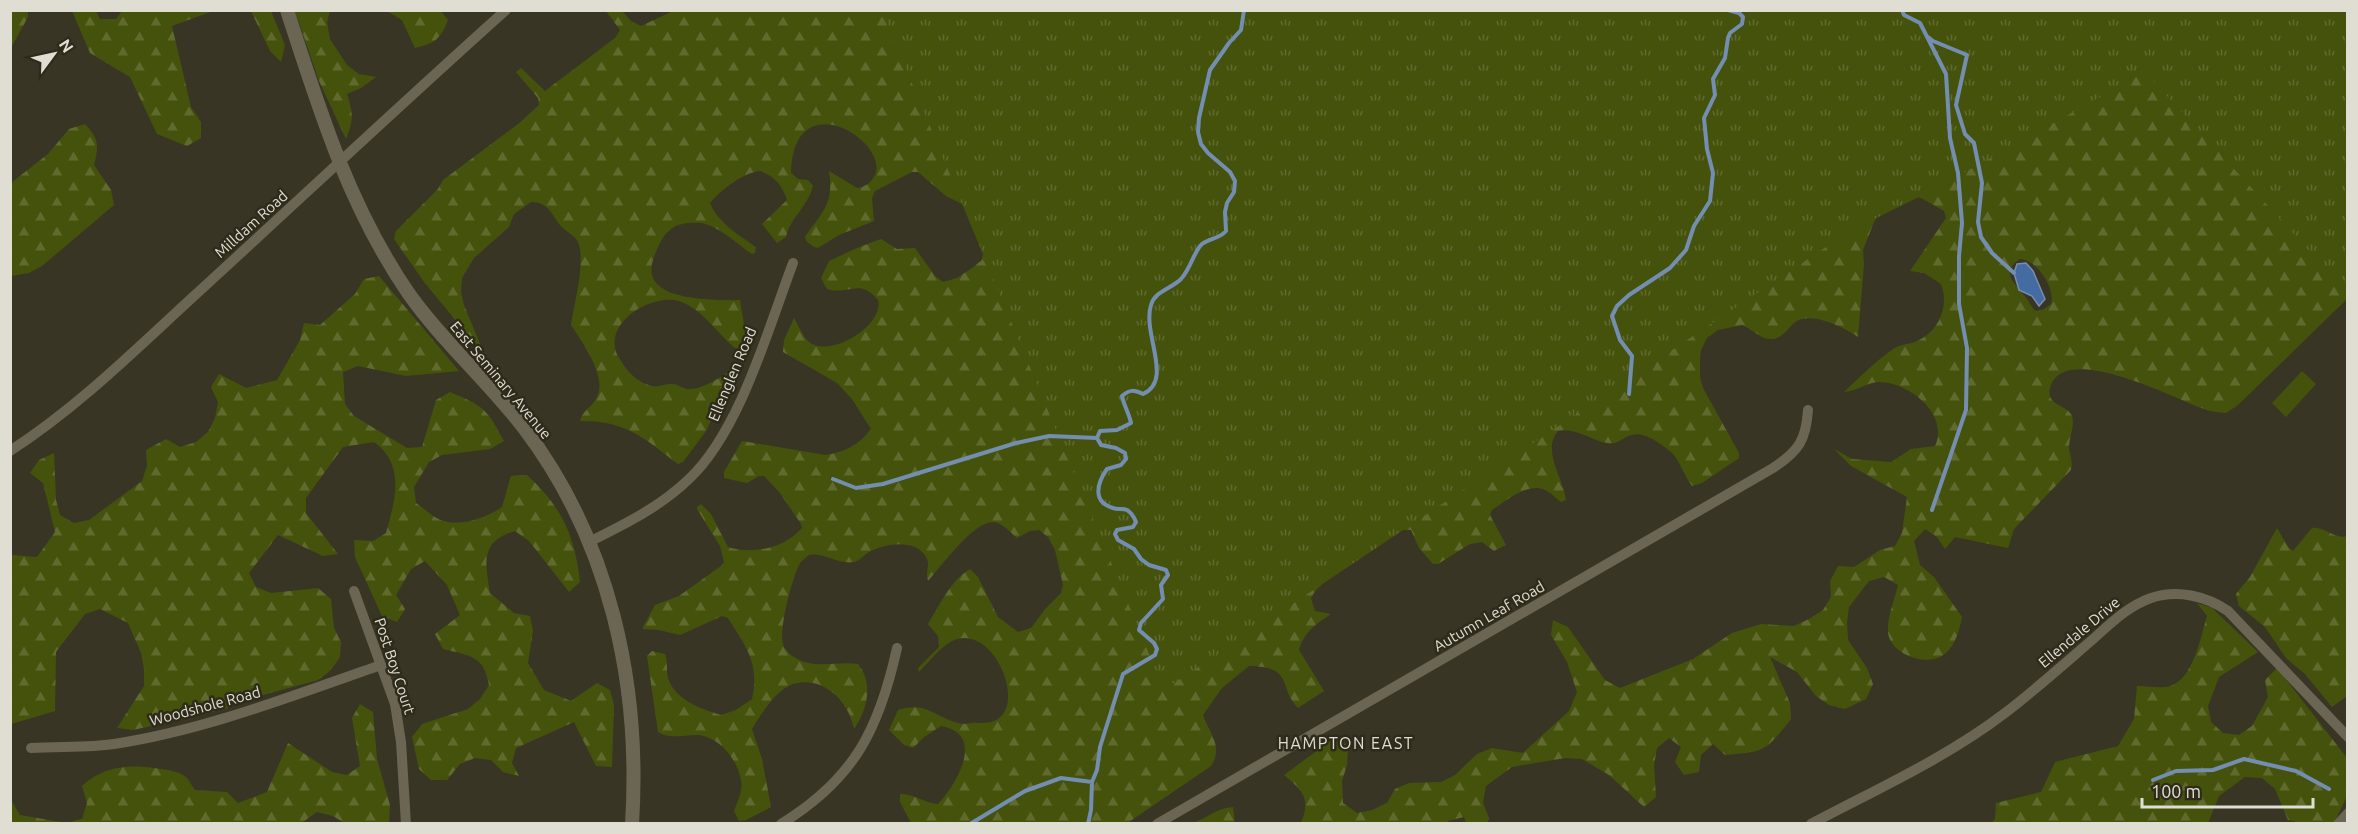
<svg xmlns="http://www.w3.org/2000/svg" width="2358" height="834" viewBox="0 0 2358 834" font-family="Ubuntu,sans-serif">
  <style>
    .forest { fill: url(#forest-firs); fill-rule: evenodd }
    .park { fill: url(#park-tufts) }
    .garden { fill: #45520c }
    .water { fill: #456ca2; stroke: #748eb1; stroke-width: 1.5 }
    .lines { fill: none; stroke-linecap: round; stroke-linejoin: round }
    .stream { stroke: #748eb1; stroke-width: 4 }
    .minor { stroke: #6a6653; stroke-width: 10 }
    .tertiary { stroke: #6a6653; stroke-width: 14 }
    .labels { text-anchor: middle; dominant-baseline: central; stroke-width: 5; stroke-linejoin: round; paint-order: stroke }
    .street-label { font-size: 15px; fill: #e0ddd3; stroke: #2f2b1b }
    .neighbourhood-label { font-size: 16px; letter-spacing: 1.5px; fill: #e0ddd3; stroke: #2f2b1b }
  </style>
  <defs>
    <pattern id="forest-firs" width="22" height="20" patternUnits="userSpaceOnUse" patternTransform="scale(1.5)"><rect width="22" height="20" fill="#45520c"/><path d="M5 1l3.5 6h-7zM16 11l3.5 6h-7z" fill="#606a2e"/></pattern>
    <pattern id="park-tufts" width="24" height="20" patternUnits="userSpaceOnUse" patternTransform="scale(1.5)"><rect width="24" height="20" fill="#45520c"/><path d="M3 7l-1-3M5 7V3M7 7l1-3M15 17l-1-3M17 17v-4M19 17l1-3" fill="none" stroke="#606a2e"/></pattern>
  </defs>
  <rect width="100%" height="100%" fill="#393524"/>
  <path class="forest" d="M 11,10 L 28,11 L 28,17 L 12,46 Z
    M 675,10 L 2347,11 L 2347,299 L 2238,405 L 2226,413 C 2219,412 2211,412 2204,409 C 2176,399 2067,342 2051,385 C 2043,406 2067,404 2072,416 C 2075,425 2069,438 2069,448 C 2070,456 2073,461 2071,470 L 2014,529 L 2008,548 L 1955,537 L 1945,549 L 1937,537 L 1925,529 L 1914,541 L 1920,565 L 1934,577 L 1962,617 C 1959,632 1954,650 1940,657 C 1922,666 1888,652 1888,631 C 1887,617 1895,599 1898,585 L 1884,577 L 1869,581 L 1849,607 L 1847,623 L 1848,640 L 1867,668 L 1873,684 L 1866,699 L 1845,709 L 1829,705 L 1816,696 L 1797,672 L 1770,657 L 1790,703 L 1791,719 C 1766,751 1765,752 1725,755 L 1713,744 L 1701,755 L 1699,772 L 1684,775 L 1675,762 L 1681,747 L 1669,738 L 1657,748 L 1654,765 L 1656,797 L 1644,807 L 1609,775 L 1582,759 L 1565,758 L 1512,767 L 1486,786 L 1483,803 L 1489,818 L 1487,823 L 1466,823 L 1464,817 L 1448,821 L 1447,824 L 1301,823 C 1311,798 1303,791 1284,775 L 1337,736 L 1348,748 L 1347,765 L 1342,781 L 1343,803 L 1357,813 L 1372,810 L 1387,803 L 1395,789 L 1409,783 L 1441,782 L 1455,775 L 1477,754 L 1492,748 L 1523,753 L 1569,711 L 1577,692 L 1567,662 L 1551,635 L 1553,620 L 1568,627 L 1605,680 L 1620,688 L 1693,659 L 1732,633 L 1761,624 L 1794,626 L 1809,619 L 1823,610 L 1831,597 L 1830,581 L 1838,566 L 1854,567 L 1880,550 L 1895,546 L 1902,533 L 1907,497 L 1851,466 L 1834,449 L 1852,459 L 1891,462 L 1911,449 L 1935,446 C 1950,414 1908,382 1879,382 C 1867,382 1857,391 1844,392 C 1860,377 1875,362 1893,349 C 1899,345 1908,344 1915,342 C 1938,333 1950,307 1941,284 L 1924,273 L 1910,271 L 1946,218 L 1944,211 L 1923,199 L 1899,191 L 1887,200 L 1874,222 L 1863,250 L 1864,264 L 1858,337 C 1843,327 1809,309 1793,324 C 1786,331 1781,339 1771,339 C 1761,340 1751,328 1742,325 L 1718,330 L 1707,338 L 1701,350 L 1700,359 L 1700,378 L 1703,388 L 1739,453 L 1739,458 L 1702,483 L 1692,486 C 1684,476 1681,463 1673,454 C 1664,446 1645,431 1632,435 C 1622,437 1619,445 1607,443 C 1590,440 1576,427 1558,431 C 1541,451 1564,479 1566,500 L 1561,502 C 1556,498 1550,492 1545,490 C 1527,482 1506,501 1492,510 L 1490,515 L 1506,545 L 1494,551 L 1482,542 L 1470,544 L 1438,564 L 1433,564 L 1419,548 L 1411,530 L 1401,530 C 1379,544 1321,577 1311,598 L 1315,611 L 1331,614 C 1316,624 1304,632 1299,650 L 1324,691 L 1298,708 C 1277,686 1295,667 1249,666 L 1222,688 L 1203,715 C 1209,733 1224,746 1211,766 L 1126,824 L 911,823 L 900,802 L 900,794 C 913,793 924,803 938,804 C 956,785 987,734 941,726 L 924,737 L 913,748 L 904,745 L 889,730 L 898,710 C 928,700 937,720 963,724 C 967,724 972,722 976,723 C 982,723 989,723 994,721 C 1029,707 993,621 952,641 C 939,648 929,662 919,672 L 918,668 L 939,647 L 938,636 L 928,624 C 939,606 951,580 970,569 L 978,577 L 998,617 L 1018,632 L 1031,628 L 1046,608 L 1061,593 L 1063,585 L 1055,550 L 1048,537 L 1039,530 L 1030,531 L 1017,538 C 1011,533 1005,526 998,523 C 978,514 941,567 928,581 C 925,573 930,566 927,559 C 918,538 885,543 869,552 C 864,555 859,561 854,562 C 839,565 824,552 809,555 C 805,558 801,561 799,565 C 792,579 777,634 784,647 C 786,650 791,656 794,657 C 813,670 836,661 858,664 C 874,684 867,710 854,729 C 849,702 824,675 793,684 C 776,690 761,714 752,729 L 762,759 L 771,807 L 746,820 L 739,821 L 734,811 C 738,801 743,791 741,780 C 737,759 720,738 699,735 C 687,734 669,740 658,732 L 647,656 L 652,651 L 665,654 C 668,661 666,670 668,678 C 675,700 701,709 721,715 L 736,710 L 752,699 C 760,663 746,647 728,618 L 722,616 L 680,635 L 659,630 L 643,629 L 643,627 L 655,605 L 679,596 L 721,566 L 724,562 L 720,546 L 697,509 L 697,507 L 701,504 L 711,514 L 728,547 C 753,555 785,548 802,528 L 801,524 L 780,493 L 764,476 L 759,476 L 747,483 L 724,478 L 724,472 L 742,441 L 825,455 C 845,452 859,445 871,429 L 852,399 L 837,383 L 783,352 L 784,340 L 794,318 C 798,325 803,337 809,342 C 831,359 885,324 878,300 C 859,277 848,296 827,289 L 821,278 L 829,261 L 857,248 L 881,239 L 897,249 L 915,248 L 935,276 L 943,282 L 957,278 L 972,268 L 982,260 L 984,247 L 969,214 L 962,204 L 946,196 L 918,172 L 912,172 L 875,191 L 872,198 L 874,221 L 839,235 L 818,248 L 814,247 L 807,242 L 805,237 C 823,211 834,204 829,171 L 857,188 C 865,187 871,183 875,175 C 890,141 793,81 791,173 L 798,179 L 808,180 L 813,186 C 808,206 790,218 786,237 L 777,243 L 762,224 L 787,200 C 783,186 774,175 760,171 C 742,173 721,190 710,203 C 718,223 740,236 756,247 L 755,253 L 752,254 C 737,244 719,226 701,223 C 692,222 677,223 670,230 C 664,234 660,243 657,249 C 649,268 647,280 667,291 C 681,299 723,301 740,300 C 741,313 750,339 740,349 L 735,348 C 718,334 704,312 684,303 C 658,290 605,319 616,352 C 617,356 621,360 623,364 C 630,375 639,382 651,386 C 659,388 666,383 674,384 C 678,385 682,388 687,389 C 698,391 719,379 728,372 L 714,414 L 706,431 L 683,462 L 678,464 C 644,438 625,420 580,421 C 582,411 592,407 596,399 C 609,378 582,342 571,325 C 574,305 587,257 577,240 C 572,234 564,230 559,224 C 552,213 546,201 531,202 L 514,214 L 509,227 L 474,258 L 462,278 L 461,292 L 464,305 L 485,356 L 424,282 L 394,239 L 396,231 L 438,189 L 443,180 L 518,124 L 539,105 L 538,98 L 516,72 L 521,68 L 545,91 L 615,38 L 620,30 L 606,11 L 622,11 L 631,21 L 641,26 ZM 2020,259 C 2036,259 2056,288 2051,304 L 2044,309 L 2036,311 C 2031,307 2031,305 2027,299 C 2019,286 1997,274 2020,259 Z
    M 72,11 L 96,11 L 100,19 L 116,19 L 122,11 L 213,11 L 172,26 L 191,107 L 201,122 L 201,138 L 187,146 L 157,134 L 130,77 L 90,53 Z
    M 251,11 L 271,11 L 285,45 L 281,62 L 270,51 Z
    M 295,11 L 330,11 L 327,22 L 330,39 L 347,65 L 359,74 L 376,77 L 361,88 L 347,94 C 353,113 354,120 346,139 L 319,81 Z
    M 387,11 L 441,11 L 448,20 C 440,40 435,43 415,48 L 402,20 Z
    M 85,124 C 99,139 99,145 94,165 L 111,190 L 114,205 L 42,266 L 29,273 L 11,276 L 11,183 L 48,154 L 69,129 Z
    M 379,276 L 459,371 L 406,376 L 358,366 L 343,372 L 345,404 L 354,416 L 407,448 L 422,447 L 436,400 L 450,392 C 485,407 486,408 504,441 L 490,449 L 442,455 L 429,462 L 414,487 L 416,503 C 424,508 434,519 444,521 C 463,526 486,518 502,507 L 511,476 L 527,475 C 562,507 575,536 580,582 L 569,592 L 529,541 L 515,531 C 480,541 485,563 490,593 L 514,613 L 530,616 L 533,631 L 528,663 L 544,690 L 571,701 L 597,683 L 610,690 L 614,705 L 612,767 L 596,766 L 574,722 L 516,748 L 512,763 L 519,776 L 503,772 L 491,760 L 475,758 L 460,764 L 447,780 L 431,780 L 419,769 L 412,737 L 422,724 L 468,709 L 480,699 L 489,685 C 484,655 470,656 443,649 L 435,634 L 460,615 L 447,585 L 425,561 L 411,569 L 396,595 L 405,609 L 397,622 L 382,616 L 355,557 L 354,540 L 373,541 L 386,533 C 395,500 406,465 374,442 L 343,447 L 306,498 L 306,513 L 338,554 L 323,556 L 278,535 L 249,573 L 256,587 L 271,593 L 318,588 L 331,599 L 334,628 L 341,642 L 340,657 L 331,670 L 318,680 L 241,701 L 228,708 L 197,716 L 133,730 L 117,728 L 144,686 L 144,669 L 141,653 L 128,623 L 100,609 L 85,614 L 56,652 L 55,711 L 11,724 L 11,555 L 37,557 L 55,532 L 43,483 L 30,473 L 39,460 L 54,453 L 56,500 L 60,515 L 74,523 L 89,520 L 142,481 L 147,466 L 146,450 L 166,439 L 180,447 L 196,442 L 208,432 L 215,418 L 218,402 L 211,387 L 219,374 L 246,388 L 277,380 L 300,340 L 304,323 L 320,325 L 355,294 L 364,279 Z
    M 2277,528 L 2288,547 L 2293,551 L 2312,528 C 2325,526 2334,540 2347,536 L 2347,696 L 2332,707 L 2305,674 L 2286,658 L 2265,627 L 2239,606 L 2236,594 L 2250,577 Z
    M 2197,603 L 2212,608 L 2258,652 L 2219,677 L 2208,706 L 2211,722 L 2223,733 L 2239,735 L 2252,726 L 2268,697 L 2265,680 L 2277,668 L 2347,758 L 2347,796 L 2334,823 L 2301,823 L 2288,820 L 2275,789 L 2262,778 L 2245,777 L 2219,796 L 2208,823 L 1991,824 L 1995,819 L 1996,803 L 2041,792 L 2055,762 L 2118,746 L 2134,719 L 2137,686 C 2147,686 2161,689 2170,686 C 2193,680 2201,636 2207,616 Z
    M 360,704 L 373,712 L 377,759 L 390,805 L 389,823 L 344,823 L 333,816 L 317,812 L 300,824 L 11,823 L 11,800 L 20,815 L 66,823 L 82,819 L 87,803 L 82,786 C 104,765 133,764 161,769 C 170,770 181,772 187,778 C 190,781 192,787 195,790 L 227,792 L 238,803 L 267,792 L 288,743 L 332,772 L 347,775 L 360,766 L 352,718 Z
    M 1233,807 L 1235,823 L 1193,823 C 1210,817 1214,809 1233,807 Z"/>
  <path class="park" d="M 882,11 L 2347,11 L 2347,292 L 2145,72 L 1935,189 L 1850,231 L 1164,690 Z"/>
  <path class="garden" d="M 2302,371 L 2316,384 L 2286,417 L 2272,403 Z"/>
  <path class="water" d="M 2026,263 L 2033,271 L 2045,299 L 2039,306 L 2032,296 L 2019,290 L 2014,273 L 2017,264 Z"/>
  <g class="lines">
    <path class="stream" d="M 1902,10 L 1904,15 L 1920,23 L 1946,74 L 1950,138 L 1958,173 L 1962,223 L 1959,256 L 1959,304 L 1967,348 L 1966,410 L 1932,510
      M 1928,37 L 1933,41 L 1967,55 L 1956,105 L 1965,134 L 1974,143 L 1982,183 L 1978,222 L 1981,237 L 1992,253 L 2014,273
      M 1629,394 L 1632,356 L 1620,340 L 1612,316 L 1617,306 L 1629,295 L 1670,268 L 1686,250 L 1694,226 L 1710,201 L 1713,173 L 1707,149 L 1704,118 L 1715,95 L 1713,79 L 1725,58 L 1728,38 L 1730,33 L 1742,24 L 1743,17 L 1739,13 L 1728,10
      M 833,479 L 856,488 L 883,484 L 1016,443 L 1049,436 L 1097,438
      M 2153,780 L 2176,771 L 2213,770 L 2244,759 L 2296,771 L 2329,789
      M 970,824 L 1025,791 L 1061,778 L 1092,782
      M 1088,824 L 1091,810 L 1092,782 L 1097,770 L 1100,747 L 1123,674 L 1155,655 L 1157,649 L 1154,643 L 1139,630 L 1141,623 L 1163,599 L 1161,585 L 1168,575 L 1166,570 L 1149,565 L 1141,559 L 1134,549 L 1118,540 L 1115,534 L 1117,530 L 1133,527 L 1136,522 C 1134,517 1132,513 1127,510 C 1123,508 1117,510 1113,508 C 1092,502 1097,483 1107,469 L 1121,465 L 1126,459 L 1125,453 L 1116,448 L 1101,445 L 1097,438 L 1100,431 L 1117,430 L 1131,423 C 1129,413 1124,406 1122,396 C 1130,389 1134,390 1143,394 C 1174,380 1142,334 1151,305 C 1155,291 1171,289 1181,279 C 1191,268 1194,251 1202,244 C 1210,238 1219,239 1226,231 L 1225,212 L 1227,203 L 1234,192 L 1235,181 L 1230,172 L 1208,153 L 1201,144 L 1198,132 L 1199,118 L 1210,70 L 1229,43 L 1241,30 L 1244,10"/>
    <path class="minor" d="M 10,451 C 78,407 135,350 194,296 C 298,201 401,104 506,10
      M 589,542 C 625,524 660,507 689,479 C 740,431 768,329 793,263
      M 354,591 L 395,704 L 401,742 L 406,824
      M 31,748 C 58,746 87,748 114,744 C 206,730 294,695 381,665
      M 781,824 C 854,779 879,730 897,648
      M 1157,824 L 1773,468 C 1799,451 1806,440 1808,410
      M 1811,824 C 1877,789 1946,758 2005,713 C 2035,690 2063,665 2092,640 C 2110,624 2128,606 2151,598 C 2177,589 2206,596 2228,611 L 2348,737
      M 2338,824 L 2348,813"/>
    <path class="tertiary" d="M 287,10 C 319,109 349,207 409,294 C 443,342 488,381 524,428 C 610,541 641,685 632,824"/>
  </g>
  <g class="labels">
    <g class="street-label">
      <text transform="translate(251 224) rotate(-42)">Milldam Road</text>
      <text transform="translate(732 374) rotate(-67)">Ellenglen Road</text>
      <text transform="translate(501 380) rotate(50)">East Seminary Avenue</text>
      <text transform="translate(1489 616) rotate(-30)">Autumn Leaf Road</text>
      <text transform="translate(2079 632) rotate(-40)">Ellendale Drive</text>
      <text transform="translate(395 666) rotate(72)">Post Boy Court</text>
      <text transform="translate(205 706) rotate(-15)">Woodshole Road</text>
    </g>
    <g class="neighbourhood-label">
      <text x="1346" y="743">HAMPTON EAST</text>
    </g>
  </g>
  <rect width="2358" height="834" fill="none" stroke="#e0ddd3" stroke-width="24"/>
  <g transform="translate(54 54) rotate(57)" stroke="#2f2b1b" stroke-width="4.5" paint-order="stroke">
  <path d="M0-4.5L10 22L0 15L-10 22Z" fill="#e0ddd3"/>
  <text y="-9" font-size="16" font-weight="bold" text-anchor="middle" fill="#e0ddd3">N</text>
  </g>
  <path d="M2142 798v9h171v-9" fill="none" stroke="#e0ddd3" stroke-width="3"/>
  <text x="2151" y="798" font-size="18" fill="#e0ddd3" stroke="#2f2b1b" stroke-width="4.5" paint-order="stroke">100 m</text>
</svg>
